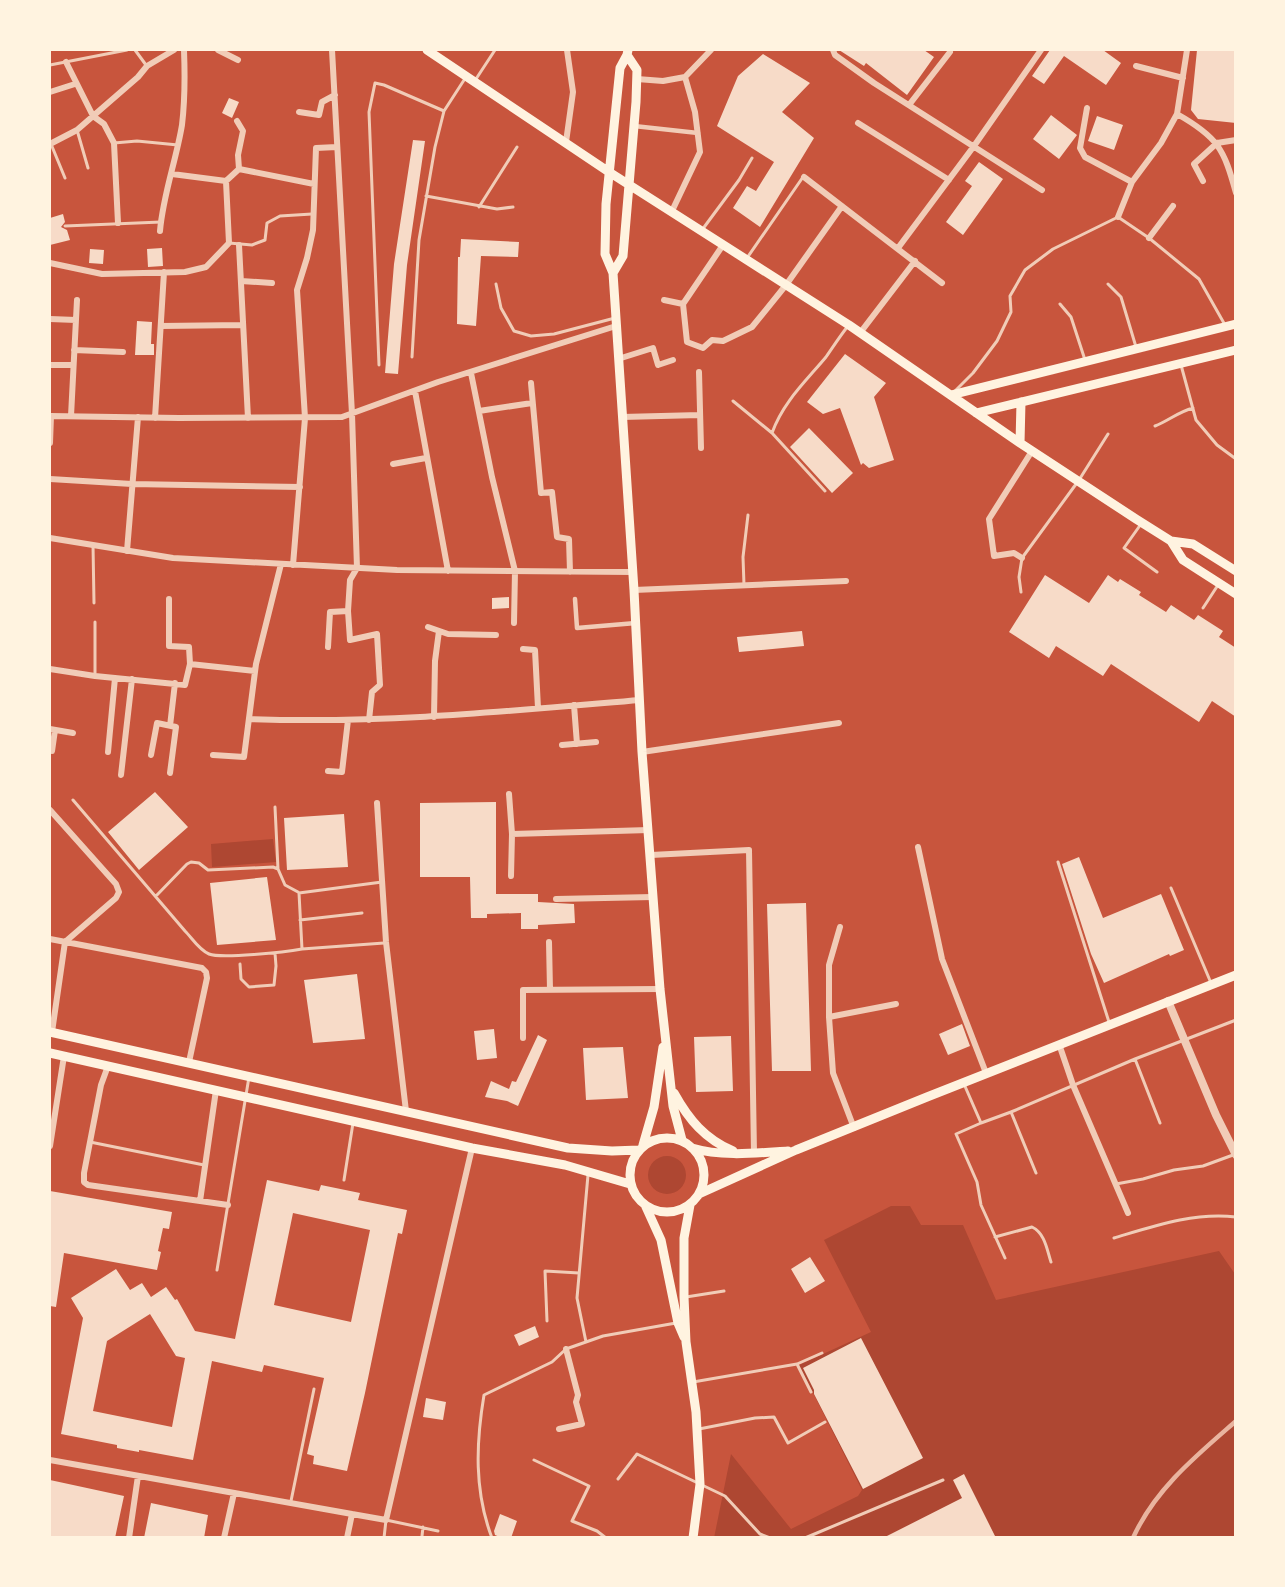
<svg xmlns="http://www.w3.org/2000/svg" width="1285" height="1587" viewBox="0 0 1285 1587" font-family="Literata,serif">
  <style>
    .green { fill: #ae4732 }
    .building { fill: #f7dbc8; fill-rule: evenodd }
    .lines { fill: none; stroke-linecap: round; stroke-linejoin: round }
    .service { stroke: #f1ccb7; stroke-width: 3 }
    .pedestrian { stroke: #f1ccb7; stroke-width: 4.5 }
    .minor { stroke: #f1ccb7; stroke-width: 6 }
    .tertiary { stroke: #f1ccb7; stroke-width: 8 }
    .secondary { stroke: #fff3e0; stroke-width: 9 }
    .rail { stroke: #e9b49f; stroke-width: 4.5 }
  </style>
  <rect width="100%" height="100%" fill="#c8553d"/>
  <path class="green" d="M 273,839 L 276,862 L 212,867 L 211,844 Z
    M648 1175a19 19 0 1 1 38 0a19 19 0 1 1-38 0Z
    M 891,1206 L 910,1206 L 921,1225 L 963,1225 L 996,1300 L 1219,1251 L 1235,1274 L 1235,1537 L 714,1538 L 731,1454 L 791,1529 L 858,1496 L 862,1490 L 799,1365 L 871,1332 L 824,1240 Z"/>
  <path class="building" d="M 839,50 L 924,50 L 934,57 L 907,95 L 866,63 L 864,66 Z
    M 1050,50 L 1103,50 L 1121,63 L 1106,85 L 1064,56 L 1044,84 L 1032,76 Z
    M 1197,50 L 1236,50 L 1236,123 L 1198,119 L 1191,110 Z
    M 763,54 L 810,83 L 782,112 L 814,138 L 760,227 L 733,208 L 747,186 L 756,191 L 774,162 L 717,126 L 738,76 Z
    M 229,98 L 239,102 L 232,118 L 222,113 Z
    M 1051,115 L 1077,135 L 1059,159 L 1033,139 Z
    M 1097,116 L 1123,125 L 1114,150 L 1088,141 Z
    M 413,140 L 425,141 L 407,265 L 398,374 L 385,373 L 394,264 Z
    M 979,162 L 1003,179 L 963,235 L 946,222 L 972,186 L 965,181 Z
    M 63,214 L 65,222 L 61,227 L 67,230 L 70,240 L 50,245 L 50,218 Z
    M 461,239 L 519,242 L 518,257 L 481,256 L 476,326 L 457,324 L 458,257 L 460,257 Z
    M 162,248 L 163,266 L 148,267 L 147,249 Z
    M 90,249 L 104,250 L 103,264 L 89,263 Z
    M 137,321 L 152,322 L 151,344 L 154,344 L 154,355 L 135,355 Z
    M 845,354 L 886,383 L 874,397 L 894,460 L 869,468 L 863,463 L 861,465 L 840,408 L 823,414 L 807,402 Z
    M 809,428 L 853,473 L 832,493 L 790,447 Z
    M 1045,575 L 1089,603 L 1108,575 L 1118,582 L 1120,579 L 1141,592 L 1139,595 L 1166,612 L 1171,605 L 1194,620 L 1198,615 L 1223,631 L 1219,637 L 1236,648 L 1236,717 L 1212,701 L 1199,722 L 1111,664 L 1103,676 L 1056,646 L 1049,658 L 1009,632 Z
    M 509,597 L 509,608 L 492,609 L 492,598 Z
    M 802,631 L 804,646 L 739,652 L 737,637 Z
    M 155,792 L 188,827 L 139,870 L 108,832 Z
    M 496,802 L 496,894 L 538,894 L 538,902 L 574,904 L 575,923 L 538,925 L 538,929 L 521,929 L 521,913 L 487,914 L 487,918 L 471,918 L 470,877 L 420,877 L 420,803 Z
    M 344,814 L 348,867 L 287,870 L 284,818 Z
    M 1079,857 L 1103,918 L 1161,894 L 1184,950 L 1170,956 L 1169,954 L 1104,983 L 1091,954 L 1062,864 Z
    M 267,877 L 276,940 L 217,945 L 210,883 Z
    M 806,903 L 811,1071 L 772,1071 L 767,904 Z
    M 357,974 L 365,1039 L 313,1043 L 304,980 Z
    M 962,1024 L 970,1046 L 948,1055 L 939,1034 Z
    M 494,1029 L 497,1058 L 477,1060 L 474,1031 Z
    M 538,1035 L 547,1040 L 518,1106 L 507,1101 L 485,1097 L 491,1081 L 509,1089 L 512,1081 L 516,1082 Z
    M 731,1036 L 733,1091 L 696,1092 L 694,1037 Z
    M 623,1047 L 628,1098 L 586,1100 L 583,1048 Z
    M 267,1180 L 319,1191 L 321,1185 L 360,1193 L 358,1200 L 407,1210 L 402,1234 L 398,1233 L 365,1393 L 347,1471 L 313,1464 L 314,1456 L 307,1454 L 324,1378 L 264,1365 L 262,1372 L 212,1361 L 193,1460 L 139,1450 L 139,1452 L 117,1448 L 117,1445 L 61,1434 L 83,1318 L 71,1298 L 116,1269 L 130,1290 L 142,1283 L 151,1297 L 166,1287 L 175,1300 L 177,1299 L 195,1331 L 235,1339 ZM 293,1213 L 370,1230 L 351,1322 L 274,1305 ZM 150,1314 L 176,1356 L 185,1358 L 172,1427 L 93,1411 L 107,1341 Z
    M 50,1191 L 172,1212 L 169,1229 L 163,1228 L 158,1251 L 161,1252 L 157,1270 L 64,1253 L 56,1307 L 50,1306 Z
    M 810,1257 L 825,1281 L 805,1293 L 791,1269 Z
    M 535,1326 L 539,1337 L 519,1346 L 514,1335 Z
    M 861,1338 L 923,1458 L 863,1489 L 814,1394 L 814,1390 L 803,1368 Z
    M 426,1398 L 446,1402 L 443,1420 L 423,1417 Z
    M 964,1474 L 996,1538 L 883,1538 L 962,1498 L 953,1480 Z
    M 50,1480 L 124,1496 L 115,1538 L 50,1538 Z
    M 151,1503 L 208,1515 L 204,1538 L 144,1538 Z
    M 500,1514 L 517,1521 L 511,1538 L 502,1538 L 495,1535 L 494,1531 Z"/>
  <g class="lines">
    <path class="service" d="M 135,50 L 146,65
      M 50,65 L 127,50
      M 476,79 L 495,50
      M 77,130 L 88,168
      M 114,143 L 137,141 L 178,145
      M 51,144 L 65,178
      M 426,196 L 497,209 L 513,207
      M 479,207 L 517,147
      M 65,226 L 161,222
      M 702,230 L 739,180 L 752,158
      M 229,243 L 252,245 L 265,240 L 267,223 L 280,216 L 312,214
      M 747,258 L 803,177
      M 496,284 L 501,308 L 514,331 L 531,336 L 554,334 L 615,318
      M 1108,284 L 1121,297 L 1136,347
      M 1060,304 L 1071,317 L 1085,360
      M 412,357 L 419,240 L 435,147 L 444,111 L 466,77
      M 379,365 L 369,112 L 375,83 L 384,85 L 444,111
      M 1181,365 L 1196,420 L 1217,445 L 1236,459
      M 954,392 L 973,373 L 997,341 L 1011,312 L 1010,296 L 1025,270 L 1053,249 L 1118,217 L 1149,238 L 1199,279 L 1225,325
      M 733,401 L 772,433 L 825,491
      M 1155,426 C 1168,421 1178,412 1193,408
      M 772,433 C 783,402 806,381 826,357 C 833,347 840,336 848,326
      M 1141,524 L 1124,548 L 1157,572
      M 93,545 L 94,603
      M 744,585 L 743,557 L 748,515
      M 1021,592 L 1019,577 L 1022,558 L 1079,480 L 1108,434
      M 1203,608 L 1218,585
      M 95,622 L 95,676
      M 73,800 L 185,931 C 192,938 199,950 209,954 C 221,959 286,952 302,949 L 299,893 L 382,882
      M 275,807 L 278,869
      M 1058,862 L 1109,1022
      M 1171,888 L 1211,983
      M 156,896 L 187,864 L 191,862 L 199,863 L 208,870 L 273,867 L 278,869 L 285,885 L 298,892
      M 300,920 L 362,913
      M 302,949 L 384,943
      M 240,964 L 241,979 L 249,987 L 274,985 L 276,966 L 275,953
      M 1135,1059 L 1160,1123
      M 964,1084 L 981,1123 L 956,1134 L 977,1182 L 981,1205 L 1005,1258
      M 1011,1112 L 1135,1059 L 1236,1020
      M 981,1123 L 1011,1112 L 1036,1173
      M 90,1142 L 204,1165
      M 344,1180 L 353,1123
      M 1116,1184 L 1143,1179 L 1174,1170 L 1203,1166 L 1233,1155
      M 995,1237 L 1032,1227 C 1045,1233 1047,1250 1051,1262
      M 1114,1238 C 1154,1226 1194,1212 1236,1217
      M 217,1270 L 249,1077
      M 686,1297 L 724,1291
      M 547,1321 L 545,1271 L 579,1273
      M 586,1342 L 577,1298 L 588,1175
      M 797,1364 L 811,1392
      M 693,1382 L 797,1364 L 822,1353
      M 699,1429 L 755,1418 L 774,1417 L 788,1443 L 825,1422
      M 534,1460 L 589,1486 L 572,1521 L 597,1531 L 606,1538
      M 618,1479 L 637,1454 L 725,1496 L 760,1534 L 770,1538
      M 291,1501 L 314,1389
      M 422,1536 L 423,1527
      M 384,1538 L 386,1520 L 438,1531
      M 492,1538 C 474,1491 476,1443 484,1395 L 552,1362 L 566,1349 L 603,1336 L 676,1323
      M 805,1538 L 943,1480"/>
    <path class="pedestrian" d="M 634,126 L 698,133
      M 575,599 L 577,628 L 636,623"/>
    <path class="minor" d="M 218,50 L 238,60
      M 833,50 L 835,55 L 874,83 L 1042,190
      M 1187,50 L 1177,114 C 1218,137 1224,149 1236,193
      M 66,62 L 93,116 L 104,124 L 114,143 L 118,223
      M 1136,66 L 1183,78
      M 685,77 L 711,50
      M 637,79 L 663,81 L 685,77
      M 50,92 L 75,84
      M 909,105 L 950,52
      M 1087,108 L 1080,148 L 1085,157 L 1132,182
      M 299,112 L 319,115 L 322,102 L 335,95
      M 858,123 L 949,180
      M 566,142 L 573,92 L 567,50
      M 1217,143 L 1236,140
      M 50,144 L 77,130 L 138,77 L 147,66 L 174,50
      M 239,169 L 314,184
      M 172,174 L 226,181 L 239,169 L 238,155 L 243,131 L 237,121
      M 804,177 L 942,283
      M 1203,181 L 1194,164 L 1217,143
      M 672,211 L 700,152 L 695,112 L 685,77
      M 1118,217 L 1132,182 L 1161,143 L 1177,114
      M 160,231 C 163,195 176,161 182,125 C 185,100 185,75 184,50
      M 1149,238 L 1173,206
      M 239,245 L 248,418
      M 898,248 L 974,146 L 1041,50
      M 50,263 L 102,274 L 185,272 L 206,267 L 229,243 L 226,181
      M 241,281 L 272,283
      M 664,300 L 683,304 L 687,342 L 703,348 L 712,340 L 723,341 L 752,327 L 786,285 L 842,206
      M 683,304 L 723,245
      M 50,319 L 76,320
      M 161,326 L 243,325
      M 860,333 L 915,261
      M 74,350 L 123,352
      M 618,359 L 653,348 L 658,365 L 673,360
      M 50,365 L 73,365
      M 699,372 L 701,448
      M 471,373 L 492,477 L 515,571 L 514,623
      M 531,383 L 541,493 L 552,492 L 557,537 L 569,539 L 570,572
      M 415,391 L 448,571
      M 479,411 L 532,403
      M 50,416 L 179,418 L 342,417 L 438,382 L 616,326
      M 71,416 L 77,300
      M 622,417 L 700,415
      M 155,418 L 164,272
      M 50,443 L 51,416
      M 393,464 L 426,458
      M 50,479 L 132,484 L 300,487
      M 50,538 L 173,558 L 397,570 L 633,572
      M 127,551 L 138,417
      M 1022,558 L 1014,553 L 994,556 L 989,519 L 1032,451
      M 293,565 L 305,418 L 297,290 L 307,258 L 313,230 L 316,148 L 337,147
      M 634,590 L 846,581
      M 169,599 L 169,646 L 189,647 L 190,664
      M 348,611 L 350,640 L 377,634 L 380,685 L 372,692 L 369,720
      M 428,627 L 448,634 L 496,635
      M 328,647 L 330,612 L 348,611 L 350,580 L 357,568 L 352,414 L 332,50
      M 523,649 L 535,650 L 538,708
      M 50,669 L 95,676 L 185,685 L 190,664 L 255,671
      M 574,705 L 577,744
      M 434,717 L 435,661 L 439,631
      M 249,719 C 380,724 510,711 640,700
      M 170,726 L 175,683
      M 50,729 L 73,733
      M 562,745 L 596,742
      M 52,751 L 55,730
      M 108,752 L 115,678
      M 642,752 L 839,723
      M 151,755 L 157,723 L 176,727 L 170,773
      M 213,755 L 244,757 L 256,664 L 281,564
      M 328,771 L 342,772 L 348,720
      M 121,775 L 132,679
      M 509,794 L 512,834 L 511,876
      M 377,803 L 386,942 L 406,1111
      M 50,810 L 116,884 L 119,892 L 116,898 L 65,942 L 52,1032
      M 512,834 L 649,830
      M 918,847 L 942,959 L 986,1073
      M 651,855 L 749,850 L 754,1153
      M 556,899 L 653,897
      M 840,927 L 829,965 L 829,1017 L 833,1073 L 854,1128
      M 50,939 L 202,968 L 206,972 L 207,978 L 189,1062
      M 549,942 L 550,990
      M 829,1017 L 896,1004
      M 523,1038 L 523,990 L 660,989
      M 1059,1044 L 1073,1085 L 1128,1213
      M 108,1066 L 101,1085 L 84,1173 L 84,1182 L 88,1185 L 228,1205
      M 50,1146 L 64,1056
      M 200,1201 L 216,1090
      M 559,1429 L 582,1424 L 576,1402 L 578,1395 L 566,1349
      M 50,1460 L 352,1514
      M 129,1538 L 138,1476
      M 224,1538 L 234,1493
      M 347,1538 L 352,1514 L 386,1520 L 472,1148"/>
    <path class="tertiary" d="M 1168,1001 L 1216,1115 L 1236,1155"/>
    <path class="secondary" d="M 427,50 L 609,172 L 849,325 L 1020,443 L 1136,519 L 1171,541 L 1193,544 L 1236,571
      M 628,50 L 627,55 L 620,68 L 606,204 L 605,254 L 613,273 L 634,590 L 642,752 L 660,989 L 673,1106 L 682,1140
      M 613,273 L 623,256 L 636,102 L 637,70 L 627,55
      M 951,395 L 1236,324
      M 976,413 L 1236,350
      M 1020,443 L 1021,402
      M 1171,541 L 1183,560 L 1236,594
      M 50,1032 L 568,1148 L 612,1151 L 639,1150
      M 50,1053 L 472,1148 L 565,1165 L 630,1184
      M 674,1093 C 689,1120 705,1139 733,1151
      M630 1175a37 37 0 1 1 74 0a37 37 0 1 1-74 0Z
      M 643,1145 L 654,1107 L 663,1047
      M 692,1148 C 722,1157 757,1153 788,1151
      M 699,1194 L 796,1150 L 927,1097 L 1236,975
      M 690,1205 L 684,1238 L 684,1297 L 686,1342 L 696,1412 L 700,1484 L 693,1538
      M 646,1207 L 661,1240 L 678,1323 L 684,1337"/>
    <path class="rail" d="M 1133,1538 C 1155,1489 1197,1455 1236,1421"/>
  </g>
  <rect width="1285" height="1587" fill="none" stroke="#fff3e0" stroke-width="102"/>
</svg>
